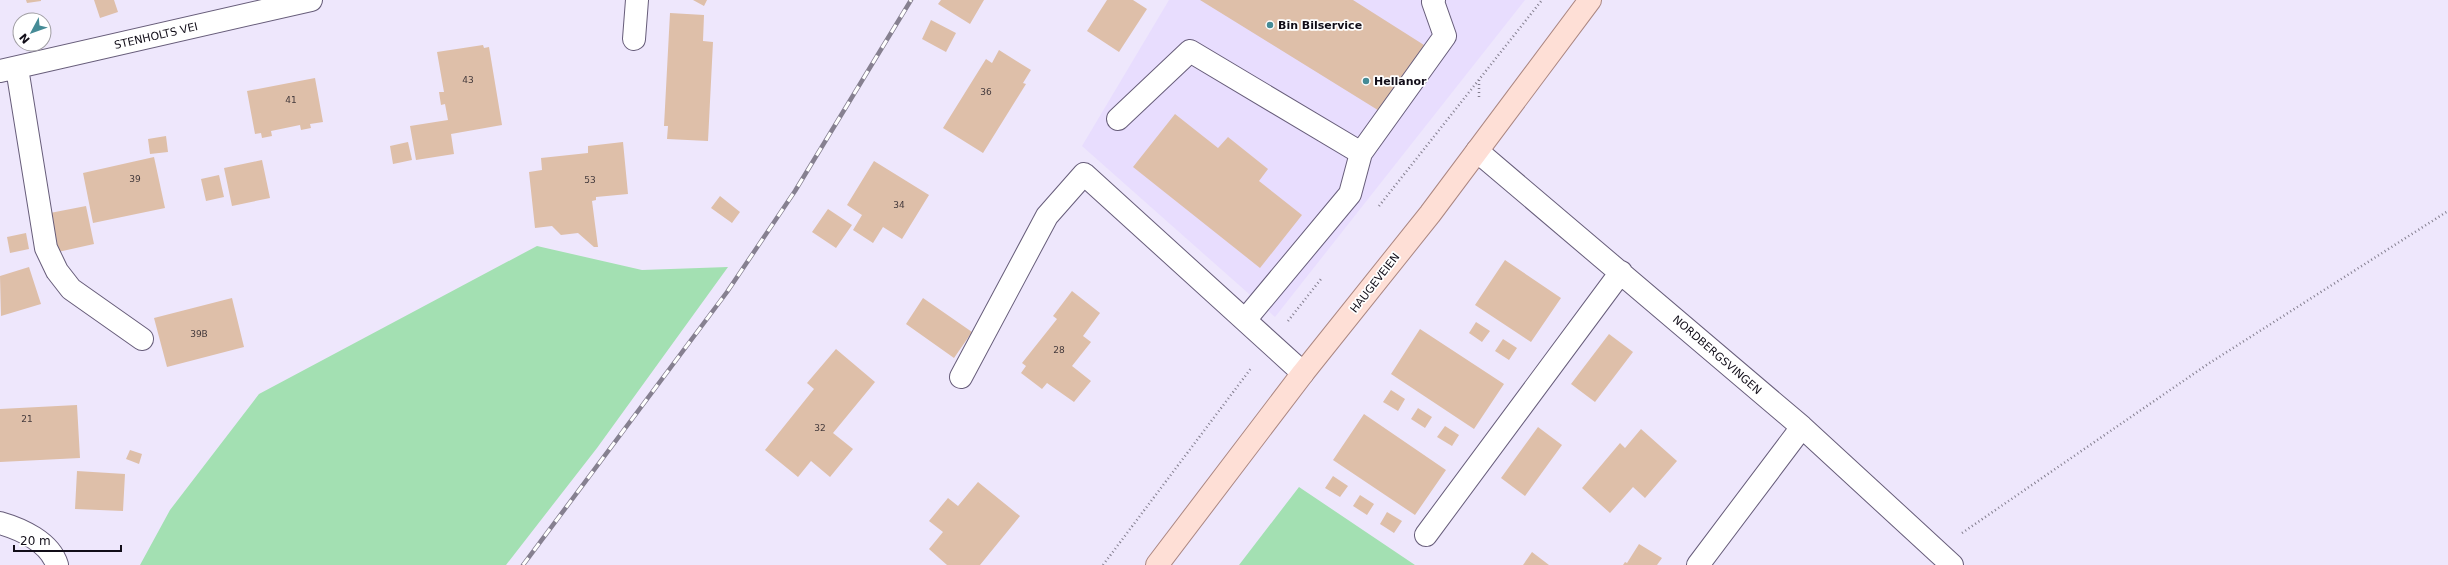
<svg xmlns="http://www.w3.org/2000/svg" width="2448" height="565" viewBox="0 0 2448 565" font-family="'DejaVu Sans',sans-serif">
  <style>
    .built { fill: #e8ddfe }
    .green { fill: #a3e0b2 }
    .building { fill: #debfa9 }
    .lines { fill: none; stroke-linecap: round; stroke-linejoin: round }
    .minor-casing { stroke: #675d7a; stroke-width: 24 }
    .major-casing { stroke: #ab8782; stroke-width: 24 }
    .path { stroke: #837e8e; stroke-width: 2.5; stroke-dasharray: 1 3; stroke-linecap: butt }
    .minor { stroke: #fff; stroke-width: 22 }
    .major { stroke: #fedfd6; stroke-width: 22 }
    .rail-casing { stroke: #868090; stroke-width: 4.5 }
    .rail { stroke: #fff; stroke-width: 3; stroke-dasharray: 9; stroke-linecap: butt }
    .poi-dot { fill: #458b96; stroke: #fff; stroke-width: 1.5 }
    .labels { text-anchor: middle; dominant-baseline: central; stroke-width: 3.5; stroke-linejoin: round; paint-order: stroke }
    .number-label { font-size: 9px; fill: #443a3c }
    .poi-label { font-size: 11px; font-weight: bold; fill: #110d18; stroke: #fff; text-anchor: start }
    .street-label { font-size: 11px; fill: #110d18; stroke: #fff }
  </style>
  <rect width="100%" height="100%" fill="#eee7fc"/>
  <path class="built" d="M 1169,0 L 1525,0 L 1275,317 L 1082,146 Z"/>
  <path class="green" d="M 537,246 L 642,270 L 728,267 L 597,448 L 506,565 L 140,565 L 170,510 L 259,394 Z
    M 1299,487 L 1415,565 L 1239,565 Z"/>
  <path class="building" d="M 26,0 L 41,0 L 41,1 L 27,3 Z
    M 94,0 L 114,0 L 118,12 L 100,18 Z
    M 693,0 L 707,0 L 704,6 Z
    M 941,0 L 984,0 L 970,24 L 938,4 Z
    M 1107,0 L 1133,0 L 1147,9 L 1119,52 L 1087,31 Z
    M 1200,0 L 1353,0 L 1424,45 L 1381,112 Z
    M 670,13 L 704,15 L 703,41 L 713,42 L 708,141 L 667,139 L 668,126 L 664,126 Z
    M 931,20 L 956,33 L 946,52 L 922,39 Z
    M 483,45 L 484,48 L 489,47 L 502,125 L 451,134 L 454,154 L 416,160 L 410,126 L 448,120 L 445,104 L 441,105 L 439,92 L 444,92 L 437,52 Z
    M 999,50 L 1031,70 L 1023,83 L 1026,84 L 983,153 L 943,128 L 986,59 L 992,63 Z
    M 315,78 L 323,122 L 310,124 L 311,128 L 301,130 L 300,125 L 271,131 L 272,136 L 262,138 L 261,133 L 255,134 L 247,91 Z
    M 1175,114 L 1218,148 L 1228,137 L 1268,169 L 1259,181 L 1302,215 L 1260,268 L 1133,167 Z
    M 166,136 L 168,152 L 150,154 L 148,139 Z
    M 408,142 L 412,160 L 393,164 L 390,146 Z
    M 623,142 L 628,194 L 596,197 L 596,200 L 592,201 L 598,247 L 594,247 L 578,233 L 561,235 L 552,226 L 535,228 L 529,172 L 542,170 L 541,158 L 588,153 L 588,146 Z
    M 154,157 L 165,208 L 93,223 L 83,173 Z
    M 262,160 L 270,198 L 232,206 L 224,168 Z
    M 874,161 L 929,195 L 902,239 L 883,227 L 873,243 L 853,230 L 862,215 L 847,205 Z
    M 219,175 L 224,197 L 206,201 L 201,179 Z
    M 720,196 L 740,212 L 732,223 L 711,208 Z
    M 86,206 L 94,244 L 58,252 L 50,213 Z
    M 828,209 L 852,225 L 836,248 L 812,232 Z
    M 26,233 L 29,249 L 10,253 L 7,237 Z
    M 1505,260 L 1561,298 L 1531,342 L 1475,305 Z
    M 29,267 L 41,304 L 1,316 L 0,276 Z
    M 1072,291 L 1100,313 L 1083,336 L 1091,342 L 1072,366 L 1091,381 L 1074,402 L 1047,383 L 1042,389 L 1021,373 L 1026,366 L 1022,363 L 1057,319 L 1053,316 Z
    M 232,298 L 244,347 L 167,367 L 154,318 Z
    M 923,298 L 972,332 L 954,358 L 906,324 Z
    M 1476,322 L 1490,331 L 1482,342 L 1469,333 Z
    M 1420,329 L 1504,384 L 1474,429 L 1391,374 Z
    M 1609,334 L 1633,352 L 1595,402 L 1571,384 Z
    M 1503,339 L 1517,348 L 1509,360 L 1495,351 Z
    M 836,349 L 875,382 L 833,433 L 853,449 L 830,477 L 811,461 L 798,477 L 765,450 L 814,389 L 807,383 Z
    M 1391,390 L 1405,399 L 1398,411 L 1383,402 Z
    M 77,405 L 80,458 L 0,462 L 0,409 Z
    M 1418,408 L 1432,417 L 1425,428 L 1411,419 Z
    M 1364,414 L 1446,470 L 1415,515 L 1333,460 Z
    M 1445,426 L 1459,435 L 1452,446 L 1437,437 Z
    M 1538,427 L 1562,445 L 1525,496 L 1501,478 Z
    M 1641,429 L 1677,461 L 1645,498 L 1633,487 L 1610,513 L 1582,488 L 1620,443 L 1625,448 Z
    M 130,450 L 142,454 L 139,464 L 126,459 Z
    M 77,471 L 125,474 L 123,511 L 75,509 Z
    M 1333,476 L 1348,486 L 1340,497 L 1325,488 Z
    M 978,482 L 1020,516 L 980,565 L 947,565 L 929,549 L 943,532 L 929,521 L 948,498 L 958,506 Z
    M 1360,495 L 1374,504 L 1367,515 L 1353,506 Z
    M 1387,512 L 1402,521 L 1394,533 L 1380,524 Z
    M 1639,544 L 1662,558 L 1657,565 L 1623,565 L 1625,562 L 1627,563 Z
    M 1532,552 L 1549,565 L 1523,565 Z"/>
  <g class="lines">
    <g class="minor-casing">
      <path id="minor" d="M 634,39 L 637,0
        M 17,68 L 46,248 L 57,271 L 71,289 L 142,339
        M 0,71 L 311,0
        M 1118,119 L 1190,51 L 1361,153
        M 1477,151 L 1802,427 L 1952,565
        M 1245,320 L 1350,194 L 1361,153 L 1445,36 L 1433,2 L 1434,0
        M 961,377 L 1047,216 L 1084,174 L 1303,373
        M 0,523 C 21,529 50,542 57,565
        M 1426,535 L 1621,272
        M 1698,565 L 1802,427"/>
    </g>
    <g class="major-casing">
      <path id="major" d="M 1157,565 L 1303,373 L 1430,214 L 1590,0"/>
    </g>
    <path class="path" d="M 1479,97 L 1479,80
      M 1379,206 L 1542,0
      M 1288,321 L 1321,279
      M 1962,533 L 2208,364 L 2448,211
      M 1103,565 L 1252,367"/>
    <use href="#minor" class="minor"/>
    <use href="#major" class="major"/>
    <g class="rail-casing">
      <path id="rail" d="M 523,565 L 727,292 L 795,191 L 911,0"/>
    </g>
    <use href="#rail" class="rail"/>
  </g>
  <g class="poi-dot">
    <circle cx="1270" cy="25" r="4"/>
    <circle cx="1366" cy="81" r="4"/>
  </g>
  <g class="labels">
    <g class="number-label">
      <text x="468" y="80">43</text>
      <text x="986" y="92">36</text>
      <text x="291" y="100">41</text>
      <text x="135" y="179">39</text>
      <text x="590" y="180">53</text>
      <text x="899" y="205">34</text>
      <text x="199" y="334">39B</text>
      <text x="1059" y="350">28</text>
      <text x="27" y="419">21</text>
      <text x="820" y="428">32</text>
    </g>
    <g class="poi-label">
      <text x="1278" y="25">Bin Bilservice</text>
      <text x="1374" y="81">Hellanor</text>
    </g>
    <g class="street-label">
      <text transform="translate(156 36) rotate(-13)">STENHOLTS VEI</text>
      <text transform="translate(1375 283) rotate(-52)">HAUGEVEIEN</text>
      <text transform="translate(1717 355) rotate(41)">NORDBERGSVINGEN</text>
    </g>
  </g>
  <g transform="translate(32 32) rotate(229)"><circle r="19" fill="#ffffff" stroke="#a09ea3"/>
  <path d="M0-3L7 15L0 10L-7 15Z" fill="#458b96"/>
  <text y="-6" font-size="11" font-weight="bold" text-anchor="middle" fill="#110d18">N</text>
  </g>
  <path d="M14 545v6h107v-6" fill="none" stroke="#110d18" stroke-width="2"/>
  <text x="20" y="545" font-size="12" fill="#110d18" stroke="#ffffff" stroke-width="3" paint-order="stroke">20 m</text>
</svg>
